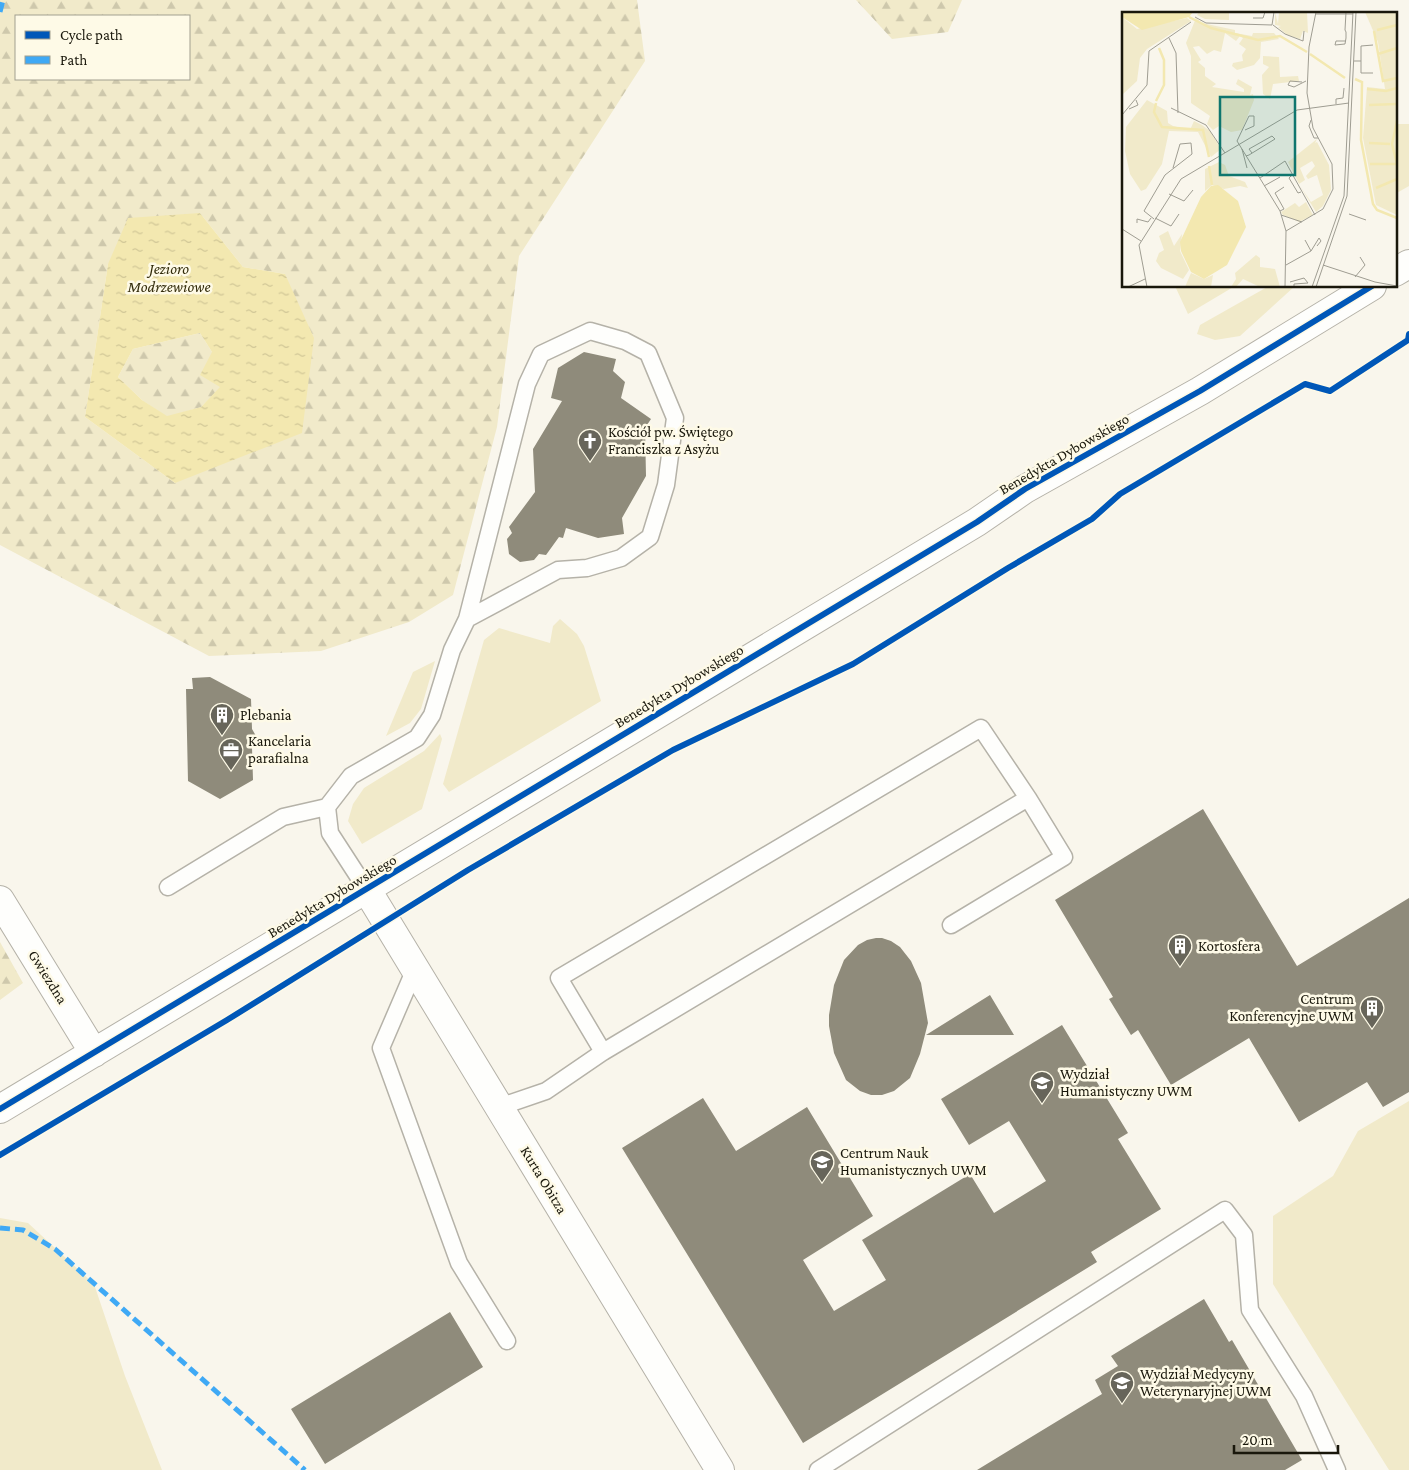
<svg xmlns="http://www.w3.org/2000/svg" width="1409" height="1470" viewBox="0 0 1409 1470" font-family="'Crimson Pro',serif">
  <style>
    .grass { fill: #f1eaca }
    .forest { fill: url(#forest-firs); fill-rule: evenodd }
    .water { fill: url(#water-ripples); fill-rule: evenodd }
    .building { fill: #8f8b7b }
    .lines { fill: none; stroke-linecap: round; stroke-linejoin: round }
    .service-casing { stroke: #b5b2a8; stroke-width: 19 }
    .minor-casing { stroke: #b5b2a8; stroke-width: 30 }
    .service { stroke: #fefefc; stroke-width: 16 }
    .minor { stroke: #fefefc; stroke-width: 28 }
    .quiet { stroke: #3fa9f5; stroke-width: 5; stroke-dasharray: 10 5; stroke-linecap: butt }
    .cycleway-casing { stroke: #fefae7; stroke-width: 9 }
    .cycleway { stroke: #0057b8; stroke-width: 6 }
    .labels { text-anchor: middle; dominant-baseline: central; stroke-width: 5; stroke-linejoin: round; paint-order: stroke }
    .poi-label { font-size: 15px; fill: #19170b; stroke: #fefae7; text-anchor: start }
    .street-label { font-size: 15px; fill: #19170b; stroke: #fefae7 }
    .water-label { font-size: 16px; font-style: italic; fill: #332c0b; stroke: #fefae7 }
    .inset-river { fill: none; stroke: #f3e8b0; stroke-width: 2.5 }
    .inset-road { fill: none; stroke: #9f9d92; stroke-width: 1 }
    .view { fill: #0f766e; fill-opacity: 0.15; stroke: #0f766e; stroke-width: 2.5 }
    .inset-edge { fill: none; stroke: #19170b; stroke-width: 2.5 }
  </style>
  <defs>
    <pattern id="forest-firs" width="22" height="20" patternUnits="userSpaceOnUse" patternTransform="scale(1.25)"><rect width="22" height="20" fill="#f1eaca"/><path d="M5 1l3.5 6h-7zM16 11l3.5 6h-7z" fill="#cec8ac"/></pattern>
    <pattern id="water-ripples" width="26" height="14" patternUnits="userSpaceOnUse" patternTransform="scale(1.25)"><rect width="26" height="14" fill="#f3e8b0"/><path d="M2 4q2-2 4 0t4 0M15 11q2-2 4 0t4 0" fill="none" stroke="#d0c696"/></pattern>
  </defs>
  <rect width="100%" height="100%" fill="#f9f6ec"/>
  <path class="grass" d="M 1398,124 L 1409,124 L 1409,186 L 1395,194 L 1395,125 Z
    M 1175,286 L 1235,286 L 1188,314 Z
    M 1269,286 L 1295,286 L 1240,336 L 1215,340 L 1197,334 L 1200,325 Z
    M 560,619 L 577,634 L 584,646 L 601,701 L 449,792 L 443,784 L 484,640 L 499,628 L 550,643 L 553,626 Z
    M 435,661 L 421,709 L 410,723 L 386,736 L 413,672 Z
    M 440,734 L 442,739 L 422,809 L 362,844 L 348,821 L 353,804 L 364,788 L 424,751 Z
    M 1409,1101 L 1409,1470 L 1389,1470 L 1273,1284 L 1273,1216 L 1333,1176 L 1358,1131 Z
    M 0,1218 L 28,1223 L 94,1284 L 125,1376 L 162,1470 L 0,1470 Z"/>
  <path class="forest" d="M 0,0 L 637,0 L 645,61 L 519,256 L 497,427 L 453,595 L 409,622 L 321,651 L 209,656 L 0,545 ZM 16,16 L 189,16 L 189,79 L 16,79 ZM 200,213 L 243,267 L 285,274 L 175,483 L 85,417 L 108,264 Z
    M 856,0 L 962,0 L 948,32 L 892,39 Z
    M 200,333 L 212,352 L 221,387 L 201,407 L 167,417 L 142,400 L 118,377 L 133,349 Z
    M 0,942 L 23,983 L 0,1000 Z"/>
  <path class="water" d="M 200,213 L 243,267 L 285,274 L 314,338 L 302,433 L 175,483 L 85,417 L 108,264 L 128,218 ZM 200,333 L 212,352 L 200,375 L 220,387 L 201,407 L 167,416 L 142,400 L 118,377 L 133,349 Z"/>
  <path class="building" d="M 584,352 L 616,359 L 613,371 L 625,382 L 621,398 L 651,419 L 645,428 L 646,476 L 622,518 L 624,534 L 598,538 L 566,528 L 563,538 L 559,537 L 546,555 L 539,554 L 534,560 L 520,562 L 509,554 L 507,539 L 512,533 L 509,527 L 535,492 L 533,449 L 562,401 L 551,398 L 558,368 Z
    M 210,677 L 251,699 L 252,729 L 260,743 L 252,748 L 253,780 L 220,799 L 188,781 L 186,689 L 193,689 L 192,678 Z
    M 1203,809 L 1297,966 L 1409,898 L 1409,1092 L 1383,1107 L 1367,1082 L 1299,1122 L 1249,1038 L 1171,1085 L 1138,1030 L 1131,1035 L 1109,999 L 1113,997 L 1055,900 Z
    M 876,938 L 882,938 L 891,941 L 900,947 L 911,961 L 921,983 L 928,1023 L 920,1054 L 910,1078 L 894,1091 L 882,1095 L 871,1095 L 860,1091 L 846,1080 L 834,1053 L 829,1026 L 829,1015 L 834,985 L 844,960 L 858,945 L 867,940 Z
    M 990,995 L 1014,1035 L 926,1035 Z
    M 1062,1025 L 1128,1133 L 1118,1139 L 1161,1209 L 1091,1252 L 1097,1262 L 803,1443 L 622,1148 L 703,1098 L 736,1151 L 807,1107 L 873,1216 L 803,1260 L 834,1311 L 886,1280 L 862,1240 L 970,1174 L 994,1213 L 1046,1181 L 1009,1121 L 969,1145 L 941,1099 Z
    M 1204,1299 L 1229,1342 L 1232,1340 L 1302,1460 L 1285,1470 L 977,1470 L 1102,1394 L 1095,1380 L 1118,1366 L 1111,1356 Z
    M 450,1312 L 483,1367 L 325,1464 L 291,1409 Z"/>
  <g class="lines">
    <g class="service-casing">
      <path id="service" d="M 168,887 L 283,817 L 327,807
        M 367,890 L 330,833 L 327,807 L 351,776 L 417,738 L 432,715 L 452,650 L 467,619 L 527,384 L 541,354 L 590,331 L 625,341 L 648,353 L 675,418 L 666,485 L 650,537 L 621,558 L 587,568 L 558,570 L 467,619
        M 951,925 L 1064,857 L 1028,798
        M 415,969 L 381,1048 L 459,1263 L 507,1341
        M 499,1107 L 546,1091 L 603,1052 L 1028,798 L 981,728 L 559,978 L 603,1052
        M 818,1470 L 1225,1210 L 1244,1235 L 1250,1310 L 1304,1396 L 1337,1470"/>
    </g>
    <g class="minor-casing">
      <path id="minor" d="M 1395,272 L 1409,264
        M 367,890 L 720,1470
        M 0,900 L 94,1053
        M 0,1109 L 977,522 L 1025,489 L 1200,391 L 1372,286"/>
    </g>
    <use href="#service" class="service"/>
    <use href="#minor" class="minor"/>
    <path class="quiet" d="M 0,12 L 3,0
      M 0,1228 L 23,1230 L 55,1249 L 305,1470"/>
    <g class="cycleway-casing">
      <path id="cycleway" d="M 0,1109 L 977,522 L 1025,489 L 1200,391 L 1372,286
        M 0,1155 L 227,1020 L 468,870 L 673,750 L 853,664 L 1008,568 L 1092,519 L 1120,494 L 1305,384 L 1330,391 L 1408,340 L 1409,334"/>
    </g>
    <use href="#cycleway" class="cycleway"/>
  </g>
  <defs>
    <g id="church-pin" transform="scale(1.25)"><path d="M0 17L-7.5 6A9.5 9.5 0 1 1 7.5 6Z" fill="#67655a" stroke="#fefae7"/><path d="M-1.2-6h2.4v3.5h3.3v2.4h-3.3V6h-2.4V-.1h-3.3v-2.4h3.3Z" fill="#fff"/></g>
    <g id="building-pin" transform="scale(1.25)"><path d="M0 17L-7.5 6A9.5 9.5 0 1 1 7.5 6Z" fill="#67655a" stroke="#fefae7"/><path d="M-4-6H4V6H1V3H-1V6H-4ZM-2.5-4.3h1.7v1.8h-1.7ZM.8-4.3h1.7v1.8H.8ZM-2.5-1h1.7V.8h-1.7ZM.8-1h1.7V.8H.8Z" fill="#fff"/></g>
    <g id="office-pin" transform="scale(1.25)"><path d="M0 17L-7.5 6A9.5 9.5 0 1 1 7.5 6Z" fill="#67655a" stroke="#fefae7"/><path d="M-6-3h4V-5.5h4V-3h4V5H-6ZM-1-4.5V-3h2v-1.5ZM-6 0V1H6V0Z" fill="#fff"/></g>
    <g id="university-pin" transform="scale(1.25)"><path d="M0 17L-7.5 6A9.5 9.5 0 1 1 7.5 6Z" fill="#67655a" stroke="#fefae7"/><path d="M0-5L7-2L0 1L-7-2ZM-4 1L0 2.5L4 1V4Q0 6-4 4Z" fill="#fff"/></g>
  </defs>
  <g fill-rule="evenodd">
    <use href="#church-pin" x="590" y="441"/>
    <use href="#building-pin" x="222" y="715"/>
    <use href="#office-pin" x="231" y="750"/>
    <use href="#building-pin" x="1180" y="946"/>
    <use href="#building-pin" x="1372" y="1008"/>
    <use href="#university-pin" x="1042" y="1083"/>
    <use href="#university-pin" x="822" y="1162"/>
    <use href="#university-pin" x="1122" y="1383"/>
  </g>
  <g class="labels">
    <g class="poi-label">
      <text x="608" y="432">Kościół pw. Świętego<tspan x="608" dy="17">Franciszka z Asyżu</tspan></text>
      <text x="240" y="715">Plebania</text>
      <text x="248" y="741">Kancelaria<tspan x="248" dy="17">parafialna</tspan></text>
      <text x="1198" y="946">Kortosfera</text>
      <text x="1354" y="999" text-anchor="end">Centrum<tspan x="1354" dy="17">Konferencyjne UWM</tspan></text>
      <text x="1060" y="1074">Wydział<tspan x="1060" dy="17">Humanistyczny UWM</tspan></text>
      <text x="840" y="1153">Centrum Nauk<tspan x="840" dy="17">Humanistycznych UWM</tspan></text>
      <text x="1140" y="1374">Wydział Medycyny<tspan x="1140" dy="17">Weterynaryjnej UWM</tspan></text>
    </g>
    <g class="street-label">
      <text transform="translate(1064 454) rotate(-30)">Benedykta Dybowskiego</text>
      <text transform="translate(679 686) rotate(-31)">Benedykta Dybowskiego</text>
      <text transform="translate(332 896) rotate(-31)">Benedykta Dybowskiego</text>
      <text transform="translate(48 977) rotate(58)">Gwiezdna</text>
      <text transform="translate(544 1180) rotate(59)">Kurta Obitza</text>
    </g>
    <g class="water-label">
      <text x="169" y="268">Jezioro<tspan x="169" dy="18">Modrzewiowe</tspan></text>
    </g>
  </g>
  <g transform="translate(1122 12)">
    <rect width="275" height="275" fill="#f9f6ec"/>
    <path d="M 77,0 L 107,0 L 107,8 L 83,7 L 75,3 ZM 153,0 L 156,12 L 157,0 L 185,0 L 186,21 L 181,19 L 178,27 L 165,23 L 156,15 L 159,14 L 153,13 ZM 195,127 L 193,131 L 195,130 L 207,153 L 209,178 L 201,194 L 194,200 L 178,174 L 189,190 L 201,183 L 195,163 L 186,167 L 184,164 L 193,154 L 190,149 L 178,156 L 183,168 L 177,172 L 166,150 ZM 97,150 L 103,153 L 107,164 L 123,170 L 126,176 L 118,174 L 102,177 L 90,173 L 83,179 L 83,157 ZM 46,219 L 52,234 L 60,222 L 58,239 L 67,258 L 61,267 L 39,256 L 34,249 L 37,241 L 42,238 L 37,224 ZM 69,261 L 82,267 L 91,263 L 89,275 L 63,275 Z" fill="#f1eaca"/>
    <path d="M 0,5 L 15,17 L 65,6 L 69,9 L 25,37 L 18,46 L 15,69 L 0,83 ZM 74,6 L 80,11 L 113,18 L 113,21 L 130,24 L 131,21 L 152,21 L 157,27 L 139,30 L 138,46 L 132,53 L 115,58 L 110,54 L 111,51 L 121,49 L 120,43 L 124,37 L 117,32 L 121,26 L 118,24 L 114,29 L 103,21 L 99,40 L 92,38 L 85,42 L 77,34 L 71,35 L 79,48 L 76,50 L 83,56 L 83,64 L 94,72 L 90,75 L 122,80 L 122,77 L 114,72 L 116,67 L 130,75 L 128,83 L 131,82 L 132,88 L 120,118 L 109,120 L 97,114 L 91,118 L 85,112 L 88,104 L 69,91 L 69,44 L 64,31 ZM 141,44 L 157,45 L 158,65 L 176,64 L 177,69 L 151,72 L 148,87 L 141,82 L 140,63 L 147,55 L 141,52 ZM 25,88 L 45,99 L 46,111 L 51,114 L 68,118 L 72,109 L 80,113 L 88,119 L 99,137 L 89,145 L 76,120 L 47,119 L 40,152 L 24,177 L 19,179 L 8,162 L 3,139 L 4,115 ZM 184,190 L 191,203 L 177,210 L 161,203 L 159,200 L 173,191 L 177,195 ZM 134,243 L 138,246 L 138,255 L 153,257 L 158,275 L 138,275 L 121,267 L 114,275 L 109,275 L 114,267 L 113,261 Z" fill="#f1eaca"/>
    <path d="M 243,0 L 275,0 L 275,203 L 254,193 L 241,126 L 245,75 L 263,77 L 256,30 Z" fill="#f1eaca"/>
    <path d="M 0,0 L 71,0 L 67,5 L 20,18 L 0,5 ZM 96,173 L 116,189 L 124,215 L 105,253 L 82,267 L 69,260 L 59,239 L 58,230 L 79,185 L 89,174 Z" fill="#f3e8b0"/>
    <path class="inset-river" d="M 67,5 L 89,16 L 136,28 L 158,24 L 185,40M 255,18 L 275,13M 252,19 L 261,69 L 275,66M 188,42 L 223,66M 256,42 L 275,36M 233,67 L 240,70 L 239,128 L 251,192 L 255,198 L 275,206M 245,77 L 264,79 L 275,76M 34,89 L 42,73 L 42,48 L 37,36M 34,91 L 32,100 L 40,115 L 81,118 L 87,145M 247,93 L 275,92M 275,109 L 270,132 L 275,152M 247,131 L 268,132M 248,152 L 275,152M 87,154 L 90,173M 254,176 L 275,167"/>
    <path class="inset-road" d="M 194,2 L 231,2M 73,5 L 84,11 L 150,13 L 152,0M 131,6 L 141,6 L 143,0M 151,13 L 163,22 L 181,29 L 182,19M 47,26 L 54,41 L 56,101M 224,29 L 214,29 L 213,33 L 223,32 L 224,26 L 224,20 L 223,18 L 224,0M 232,49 L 239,49 L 239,34 L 251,33M 239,49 L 239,61 L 251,61M 180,70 L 168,69 L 166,73 L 172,75 L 184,69M 214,92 L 214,87 L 221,86 L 222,76M 49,96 L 84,113 L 103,141M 7,97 L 16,93 L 14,88M 0,103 L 25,73 L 27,39 L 69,10M 189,108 L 187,114 L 192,126 L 196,126M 123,118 L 132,114 L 132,104 L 127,104 L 115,129 L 158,199 L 164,219 L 163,275M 120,137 L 125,156M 124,144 L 127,143 L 153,127 L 150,124 L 127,137 L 130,141M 169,164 L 167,166 L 176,181 L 179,180M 138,166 L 163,149 L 193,203M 142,174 L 158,165M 47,182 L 62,189 L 71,178M 158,199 L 162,197 L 153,181 L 162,175M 227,202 L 244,208M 159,203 L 180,210M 33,206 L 49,214 L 57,202M 32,207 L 22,199 L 43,163 L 70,142 L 69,131 L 58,132 L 51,156M 15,211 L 15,207 L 26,210 L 29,206M 0,217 L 19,229M 164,219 L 201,197 L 211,177 L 210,152 L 191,116 L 185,81 L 187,35 L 194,0M 189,239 L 197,226 L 199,229 L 195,234M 164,253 L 189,239 L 183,228M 201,253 L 253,270 L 275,274M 233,265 L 243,253 L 238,245M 168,270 L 182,266 L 186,271M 6,275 L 23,267M 25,275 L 17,233 L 59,167 L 175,98 L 227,91M 172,275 L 172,272 L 186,271M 190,275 L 222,184 L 231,0M 194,275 L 225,184 L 234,0"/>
    <path class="view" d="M 98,85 L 173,85 L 173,163 L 98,163 Z"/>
    <rect width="275" height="275" class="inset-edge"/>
  </g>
  <rect x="15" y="15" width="175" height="65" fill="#fefae7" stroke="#a29f8f"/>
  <rect x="25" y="31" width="25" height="8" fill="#0057b8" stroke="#a29f8f"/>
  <text x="60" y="40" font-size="15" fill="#19170b">Cycle path</text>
  <rect x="25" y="56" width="25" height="8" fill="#3fa9f5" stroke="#a29f8f"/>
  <text x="60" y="65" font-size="15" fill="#19170b">Path</text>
  <path d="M1234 1445v8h104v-8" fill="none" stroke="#19170b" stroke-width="2.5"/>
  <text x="1242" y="1445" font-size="15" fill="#19170b" stroke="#fefae7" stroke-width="4" paint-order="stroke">20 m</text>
</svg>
